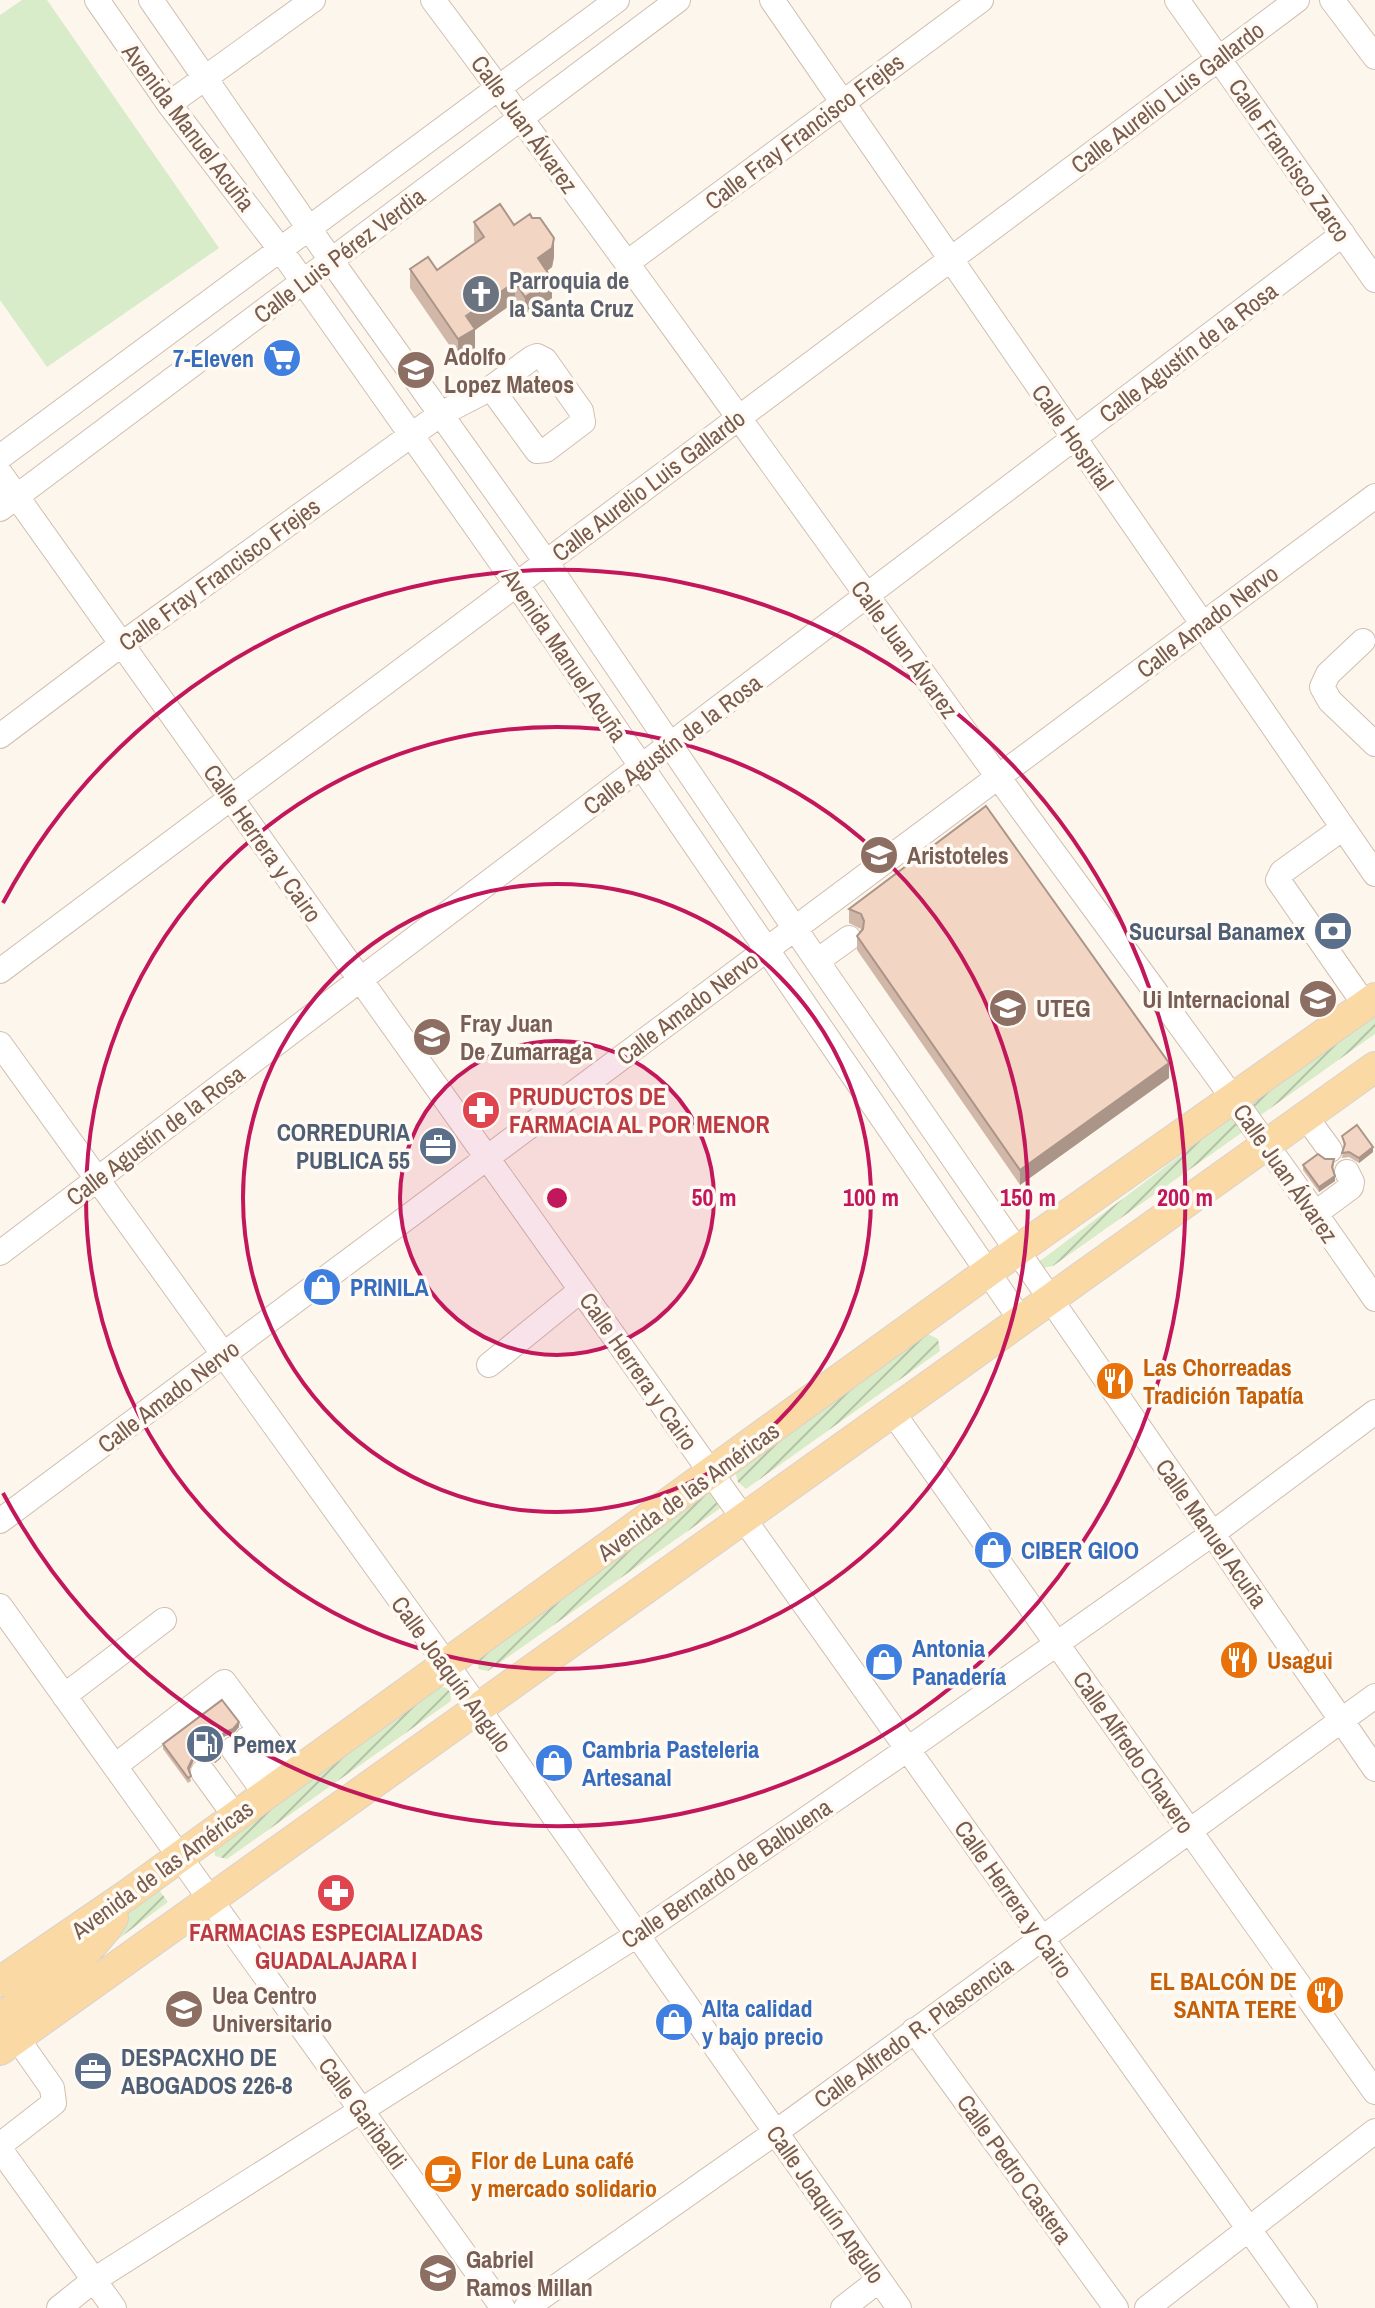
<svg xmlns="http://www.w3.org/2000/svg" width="1375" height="2308" viewBox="0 0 1375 2308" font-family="'Archivo Narrow',sans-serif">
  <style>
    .park { fill: #d8ecc9 }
    .garden { fill: url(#garden-furrows) }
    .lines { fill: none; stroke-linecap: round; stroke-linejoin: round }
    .minor-casing { stroke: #d1beb0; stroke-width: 26 }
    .major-casing { stroke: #dad1cd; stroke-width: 32 }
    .minor { stroke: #fff; stroke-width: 24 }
    .major { stroke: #fbd9a5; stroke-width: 30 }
    .wall { fill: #d1b7a8 }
    .shaded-wall { fill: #aa9588 }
    .building { fill: #f3d5c3; stroke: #aa9588; stroke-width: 2 }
    .ring { fill: none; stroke: #c2185b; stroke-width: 4 }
    .labels { text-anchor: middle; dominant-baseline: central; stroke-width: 7; stroke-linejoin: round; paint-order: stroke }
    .street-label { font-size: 24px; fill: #7a5c4d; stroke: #fffaf3 }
    .worship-label { font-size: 24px; font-weight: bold; fill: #5b616d; stroke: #fffaf3; text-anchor: start }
    .education-label { font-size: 24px; font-weight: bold; fill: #785e54; stroke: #fffaf3; text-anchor: start }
    .shop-label { font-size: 24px; font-weight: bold; fill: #366cbe; stroke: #fffaf3; text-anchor: start }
    .service-label { font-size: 24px; font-weight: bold; fill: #4e5e75; stroke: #fffaf3; text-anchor: end }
    .health-label { font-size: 24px; font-weight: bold; fill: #be3a42; stroke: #fffaf3; text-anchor: start }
    .food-label { font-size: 24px; font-weight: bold; fill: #c56008; stroke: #fffaf3; text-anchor: start }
    .centre { fill: #c2185b; stroke: #fffaf3; stroke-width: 4 }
    .ring-label { font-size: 24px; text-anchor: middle; font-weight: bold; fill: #c2185b; stroke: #fffaf3; stroke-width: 7; stroke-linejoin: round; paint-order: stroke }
  </style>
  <defs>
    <pattern id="garden-furrows" width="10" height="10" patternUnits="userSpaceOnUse" patternTransform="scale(2)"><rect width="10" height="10" fill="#d8ecc9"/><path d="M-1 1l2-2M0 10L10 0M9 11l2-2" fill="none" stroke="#b4c2a5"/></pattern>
  </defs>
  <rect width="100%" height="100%" fill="#fdf6ec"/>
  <path class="park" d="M 22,0 L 47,0 L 219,248 L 47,367 L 0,300 L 0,15 Z"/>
  <path class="garden" d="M 1375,1012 L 1375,1034 L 1255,1119 L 1245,1103 Z
    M 1234,1115 L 1247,1129 L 1053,1266 L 1043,1268 L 1040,1261 Z
    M 928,1334 L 938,1339 L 940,1351 L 746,1489 L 738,1482 L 735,1472 Z
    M 708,1492 L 720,1496 L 722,1507 L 488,1671 L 478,1669 L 480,1655 Z
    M 438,1686 L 450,1689 L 451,1701 L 227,1859 L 215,1856 L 214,1844 Z
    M 157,1887 L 168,1902 L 8,2021 L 116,1920 Z"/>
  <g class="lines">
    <g class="minor-casing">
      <path id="minor" d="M 97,0 L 169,104 L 280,249 L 517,585 L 1020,1319
        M 151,0 L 333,263 L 546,562 L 817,961 L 1375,1769
        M 433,0 C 615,243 791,491 969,737 C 1105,924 1244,1109 1375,1299
        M 772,0 L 1375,874
        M 1177,0 L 1375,280
        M 1332,0 L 1375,57
        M 169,104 L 313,0
        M 627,263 L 981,0
        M 0,457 L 617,0
        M 0,473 L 1305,2308
        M 0,509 L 678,0
        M 1363,641 L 1328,674 L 1322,687 L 1330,701 L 1375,744
        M 0,736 L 122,644 L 410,436 L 441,414 L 491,388 L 532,358 L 537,356 L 545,360 L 581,411 L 583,422 L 546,450 L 537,451 L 491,388
        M 1343,828 L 1282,872 L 1278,880 L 1365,1005
        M 817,961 L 849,938
        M 0,971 L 1297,0
        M 0,1044 L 478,1708 L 899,2308
        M 1306,1117 L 1330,1150
        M 1316,1213 L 1351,1187 L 1352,1182 L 1347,1172
        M 0,1253 L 1343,234
        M 489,1365 L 581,1290
        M 893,1413 L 1375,2092
        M 0,1521 L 1375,496
        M 0,1606 L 503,2308
        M 64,1696 L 164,1620
        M 247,1739 L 279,1784
        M 233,1749 L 264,1792
        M 115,1766 L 224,1682 L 293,1774
        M 203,1772 L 235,1816
        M 914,2030 L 1116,2308
        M 0,2145 L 54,2103 L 52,2088 L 17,2038
        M 0,2149 L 114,2308
        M 59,2308 L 94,2280 L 637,1935 L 908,1749 L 1212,1534 L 1375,1412
        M 526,2308 L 776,2132 L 1375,1696
        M 843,2308 L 879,2280
        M 1147,2308 L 1375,2131"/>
    </g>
    <g class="major-casing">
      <path id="major" d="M 0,1982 L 127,1895 L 1018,1250 L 1375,998
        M 0,2019 C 39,1989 87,1960 113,1918
        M 0,2050 L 1375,1067"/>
    </g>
    <use href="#minor" class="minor"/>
    <use href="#major" class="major"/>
  </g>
  <path class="wall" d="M 474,222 L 514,225 L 554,257 L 552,267 L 547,271 L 552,298 L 525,316 L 515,302 L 475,330 L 475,348 L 458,358 L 410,288 L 410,269 L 437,270 L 475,243 L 474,241 Z
    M 849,909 L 1169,1078 L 1020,1185 L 857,950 L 857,936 L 861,931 L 861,929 L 849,923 Z
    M 1342,1136 L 1373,1152 L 1359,1163 L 1349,1157 L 1342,1158 L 1344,1147 Z
    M 1325,1159 L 1334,1164 L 1333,1170 L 1335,1181 L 1319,1192 L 1303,1170 L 1303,1165 Z
    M 239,1727 L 233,1734 L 225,1736 L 220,1742 L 219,1747 L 221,1758 L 215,1763 L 202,1757 L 194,1760 L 189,1771 L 191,1781 L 188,1783 L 163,1749 L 163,1744 Z"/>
  <path class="shaded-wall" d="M 554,238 L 554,257 L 552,267 L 538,278 L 538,258 Z
    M 552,279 L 552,298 L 525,316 L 525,297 Z
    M 515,282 L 515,302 L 475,330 L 475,348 L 458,358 L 458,339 L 466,316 Z
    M 1169,1063 L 1169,1078 L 1020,1185 L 1020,1170 Z
    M 1373,1147 L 1373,1152 L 1359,1163 L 1359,1158 Z
    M 1335,1176 L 1335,1181 L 1319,1192 L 1319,1187 Z
    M 239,1722 L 239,1727 L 233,1734 L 225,1736 L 220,1742 L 218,1750 L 220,1737 L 225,1732 Z
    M 202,1752 L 202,1757 L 194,1760 L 188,1773 L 188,1768 L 194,1755 Z
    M 221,1753 L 221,1758 L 215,1763 L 215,1758 Z"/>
  <path class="building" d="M 500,204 L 514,225 L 530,214 L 532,218 L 540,218 L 554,238 L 552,248 L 538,258 L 552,279 L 525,297 L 515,282 L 466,316 L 475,329 L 458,339 L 410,269 L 428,257 L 437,270 L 484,237 L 474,222 Z
    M 986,806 L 1169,1063 L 1020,1170 L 857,936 L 863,929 L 864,921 L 861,914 L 849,909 Z
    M 1357,1125 L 1373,1147 L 1359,1158 L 1349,1152 L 1342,1153 L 1345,1144 L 1342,1136 Z
    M 1318,1154 L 1325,1159 L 1334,1159 L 1332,1167 L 1335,1176 L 1319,1187 L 1303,1165 Z
    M 222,1700 L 239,1722 L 233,1729 L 225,1732 L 220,1737 L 218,1745 L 221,1753 L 215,1758 L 202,1752 L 194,1755 L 188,1768 L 191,1776 L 188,1778 L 163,1744 Z"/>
  <circle cx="557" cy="1198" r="157" fill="#c2185b" fill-opacity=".12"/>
  <g class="ring">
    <circle cx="557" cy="1198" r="157"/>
    <circle cx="557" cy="1198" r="314"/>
    <circle cx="557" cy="1198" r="471"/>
    <path d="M3 903A628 628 0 1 1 3 1493"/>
  </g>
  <defs>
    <g id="church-disc" transform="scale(2)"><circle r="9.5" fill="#6b7280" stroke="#fffaf3"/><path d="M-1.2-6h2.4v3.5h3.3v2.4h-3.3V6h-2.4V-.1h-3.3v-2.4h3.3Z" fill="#fff"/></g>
    <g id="supermarket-disc" transform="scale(2)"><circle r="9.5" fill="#3f7fe0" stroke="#fffaf3"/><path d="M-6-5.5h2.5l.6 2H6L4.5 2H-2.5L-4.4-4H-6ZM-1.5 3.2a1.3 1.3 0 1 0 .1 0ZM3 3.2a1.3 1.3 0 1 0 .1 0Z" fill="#fff"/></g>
    <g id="school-disc" transform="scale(2)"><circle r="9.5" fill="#8d6e63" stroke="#fffaf3"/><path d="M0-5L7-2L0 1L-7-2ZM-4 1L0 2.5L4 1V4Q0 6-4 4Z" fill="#fff"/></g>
    <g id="university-disc" transform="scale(2)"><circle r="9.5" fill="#8d6e63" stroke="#fffaf3"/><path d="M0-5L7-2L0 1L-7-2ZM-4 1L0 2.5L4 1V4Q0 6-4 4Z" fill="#fff"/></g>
    <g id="bank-disc" transform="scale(2)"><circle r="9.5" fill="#5c6f8a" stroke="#fffaf3"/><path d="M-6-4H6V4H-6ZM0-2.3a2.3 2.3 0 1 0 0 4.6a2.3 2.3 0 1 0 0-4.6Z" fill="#fff"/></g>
    <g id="pharmacy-disc" transform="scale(2)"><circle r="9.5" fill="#e0444e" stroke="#fffaf3"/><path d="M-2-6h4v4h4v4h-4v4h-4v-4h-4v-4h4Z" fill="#fff"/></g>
    <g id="office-disc" transform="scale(2)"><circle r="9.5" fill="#5c6f8a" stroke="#fffaf3"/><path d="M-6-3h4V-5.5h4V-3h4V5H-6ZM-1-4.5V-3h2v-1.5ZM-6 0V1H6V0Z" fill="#fff"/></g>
    <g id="shop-disc" transform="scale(2)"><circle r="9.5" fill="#3f7fe0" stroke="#fffaf3"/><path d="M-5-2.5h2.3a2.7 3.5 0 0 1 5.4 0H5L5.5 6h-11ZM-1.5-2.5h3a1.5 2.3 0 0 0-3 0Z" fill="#fff"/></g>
    <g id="restaurant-disc" transform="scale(2)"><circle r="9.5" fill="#e8710a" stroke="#fffaf3"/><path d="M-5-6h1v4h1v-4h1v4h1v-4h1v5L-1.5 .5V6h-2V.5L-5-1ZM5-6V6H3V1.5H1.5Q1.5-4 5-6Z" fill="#fff"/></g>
    <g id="fuel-disc" transform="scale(2)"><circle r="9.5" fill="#5c6f8a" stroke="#fffaf3"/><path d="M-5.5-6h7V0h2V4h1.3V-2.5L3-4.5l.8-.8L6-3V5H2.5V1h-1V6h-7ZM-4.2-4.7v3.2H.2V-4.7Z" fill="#fff"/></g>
    <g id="cafe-disc" transform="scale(2)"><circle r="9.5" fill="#e8710a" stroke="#fffaf3"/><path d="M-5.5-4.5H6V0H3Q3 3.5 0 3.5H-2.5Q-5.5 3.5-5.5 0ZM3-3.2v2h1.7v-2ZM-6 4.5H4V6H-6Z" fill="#fff"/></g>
  </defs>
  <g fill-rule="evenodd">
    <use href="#church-disc" x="481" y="294"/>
    <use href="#supermarket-disc" x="282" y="358"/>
    <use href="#school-disc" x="416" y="370"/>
    <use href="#university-disc" x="879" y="855"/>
    <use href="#bank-disc" x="1333" y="931"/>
    <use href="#university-disc" x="1318" y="999"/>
    <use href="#university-disc" x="1008" y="1008"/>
    <use href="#school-disc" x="432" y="1037"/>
    <use href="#pharmacy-disc" x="481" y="1110"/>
    <use href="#office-disc" x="438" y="1146"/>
    <use href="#shop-disc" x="322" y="1287"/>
    <use href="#restaurant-disc" x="1115" y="1381"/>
    <use href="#shop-disc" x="993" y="1550"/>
    <use href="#restaurant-disc" x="1239" y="1660"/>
    <use href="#shop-disc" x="884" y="1662"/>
    <use href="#fuel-disc" x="205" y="1744"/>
    <use href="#shop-disc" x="554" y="1763"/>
    <use href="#pharmacy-disc" x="336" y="1893"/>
    <use href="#restaurant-disc" x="1325" y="1995"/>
    <use href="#university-disc" x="184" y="2009"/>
    <use href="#shop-disc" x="674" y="2022"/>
    <use href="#office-disc" x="93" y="2071"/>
    <use href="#cafe-disc" x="443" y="2174"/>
    <use href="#school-disc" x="438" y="2273"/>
  </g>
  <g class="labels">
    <g class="street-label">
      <text transform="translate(1167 97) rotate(-37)">Calle Aurelio Luis Gallardo</text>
      <text transform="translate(525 124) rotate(54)">Calle Juan Álvarez</text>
      <text transform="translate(189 127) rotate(53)">Avenida Manuel Acuña</text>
      <text transform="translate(804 131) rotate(-37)">Calle Fray Francisco Frejes</text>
      <text transform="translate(1290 160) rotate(55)">Calle Francisco Zarco</text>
      <text transform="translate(339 255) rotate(-37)">Calle Luis Pérez Verdia</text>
      <text transform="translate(1188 352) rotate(-37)">Calle Agustín de la Rosa</text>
      <text transform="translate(1073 437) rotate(55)">Calle Hospital</text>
      <text transform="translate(648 485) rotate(-37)">Calle Aurelio Luis Gallardo</text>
      <text transform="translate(219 574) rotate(-36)">Calle Fray Francisco Frejes</text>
      <text transform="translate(1207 621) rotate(-37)">Calle Amado Nervo</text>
      <text transform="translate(905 649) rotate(54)">Calle Juan Álvarez</text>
      <text transform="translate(565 655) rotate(56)">Avenida Manuel Acuña</text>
      <text transform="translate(672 744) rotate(-37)">Calle Agustín de la Rosa</text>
      <text transform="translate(263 843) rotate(55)">Calle Herrera y Cairo</text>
      <text transform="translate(687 1008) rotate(-37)">Calle Amado Nervo</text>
      <text transform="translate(155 1135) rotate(-37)">Calle Agustín de la Rosa</text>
      <text transform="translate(1286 1173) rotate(55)">Calle Juan Álvarez</text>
      <text transform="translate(639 1371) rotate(55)">Calle Herrera y Cairo</text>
      <text transform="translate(168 1396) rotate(-37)">Calle Amado Nervo</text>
      <text transform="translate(688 1491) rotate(-36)">Avenida de las Américas</text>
      <text transform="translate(1212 1533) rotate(55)">Calle Manuel Acuña</text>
      <text transform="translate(452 1674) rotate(54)">Calle Joaquín Angulo</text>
      <text transform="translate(1134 1752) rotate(55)">Calle Alfredo Chavero</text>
      <text transform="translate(162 1869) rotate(-36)">Avenida de las Américas</text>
      <text transform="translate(726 1873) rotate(-34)">Calle Bernardo de Balbuena</text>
      <text transform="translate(1014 1899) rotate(55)">Calle Herrera y Cairo</text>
      <text transform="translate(913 2032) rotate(-36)">Calle Alfredo R. Plascencia</text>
      <text transform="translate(363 2113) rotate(54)">Calle Garibaldi</text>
      <text transform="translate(1015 2169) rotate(54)">Calle Pedro Castera</text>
      <text transform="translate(826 2204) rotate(55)">Calle Joaquín Angulo</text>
    </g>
    <g class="worship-label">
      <text x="509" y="280">Parroquia de<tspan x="509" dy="28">la Santa Cruz</tspan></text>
    </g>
    <g class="education-label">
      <text x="444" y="356">Adolfo<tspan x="444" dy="28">Lopez Mateos</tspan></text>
      <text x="907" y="855">Aristoteles</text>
      <text x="1290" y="999" text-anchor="end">Ui Internacional</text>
      <text x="1036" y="1008">UTEG</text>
      <text x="460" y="1023">Fray Juan<tspan x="460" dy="28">De Zumarraga</tspan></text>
      <text x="212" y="1995">Uea Centro<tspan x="212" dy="28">Universitario</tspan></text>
      <text x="466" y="2259">Gabriel<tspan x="466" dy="28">Ramos Millan</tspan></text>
    </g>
    <g class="shop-label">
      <text x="254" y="358" text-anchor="end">7-Eleven</text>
      <text x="350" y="1287">PRINILA</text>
      <text x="1021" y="1550">CIBER GIOO</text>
      <text x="912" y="1648">Antonia<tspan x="912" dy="28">Panadería</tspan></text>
      <text x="582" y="1749">Cambria Pasteleria<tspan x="582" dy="28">Artesanal</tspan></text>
      <text x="702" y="2008">Alta calidad<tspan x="702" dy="28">y bajo precio</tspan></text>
    </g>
    <g class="service-label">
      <text x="1305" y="931">Sucursal Banamex</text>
      <text x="410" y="1132">CORREDURIA<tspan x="410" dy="28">PUBLICA 55</tspan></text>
      <text x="233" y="1744" text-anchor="start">Pemex</text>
      <text x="121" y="2057" text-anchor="start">DESPACXHO DE<tspan x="121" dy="28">ABOGADOS 226-8</tspan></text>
    </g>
    <g class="health-label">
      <text x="509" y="1096">PRUDUCTOS DE<tspan x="509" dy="28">FARMACIA AL POR MENOR</tspan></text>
      <text x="336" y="1932" text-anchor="middle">FARMACIAS ESPECIALIZADAS<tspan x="336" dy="28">GUADALAJARA I</tspan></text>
    </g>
    <g class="food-label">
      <text x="1143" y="1367">Las Chorreadas<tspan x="1143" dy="28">Tradición Tapatía</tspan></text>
      <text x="1267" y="1660">Usagui</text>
      <text x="1297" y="1981" text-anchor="end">EL BALCÓN DE<tspan x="1297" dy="28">SANTA TERE</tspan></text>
      <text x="471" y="2160">Flor de Luna café<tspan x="471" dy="28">y mercado solidario</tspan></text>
    </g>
  </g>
  <circle cx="557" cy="1198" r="12" class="centre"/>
  <g class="ring-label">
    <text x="714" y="1206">50 m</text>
    <text x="871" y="1206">100 m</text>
    <text x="1028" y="1206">150 m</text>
    <text x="1185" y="1206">200 m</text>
  </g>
</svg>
